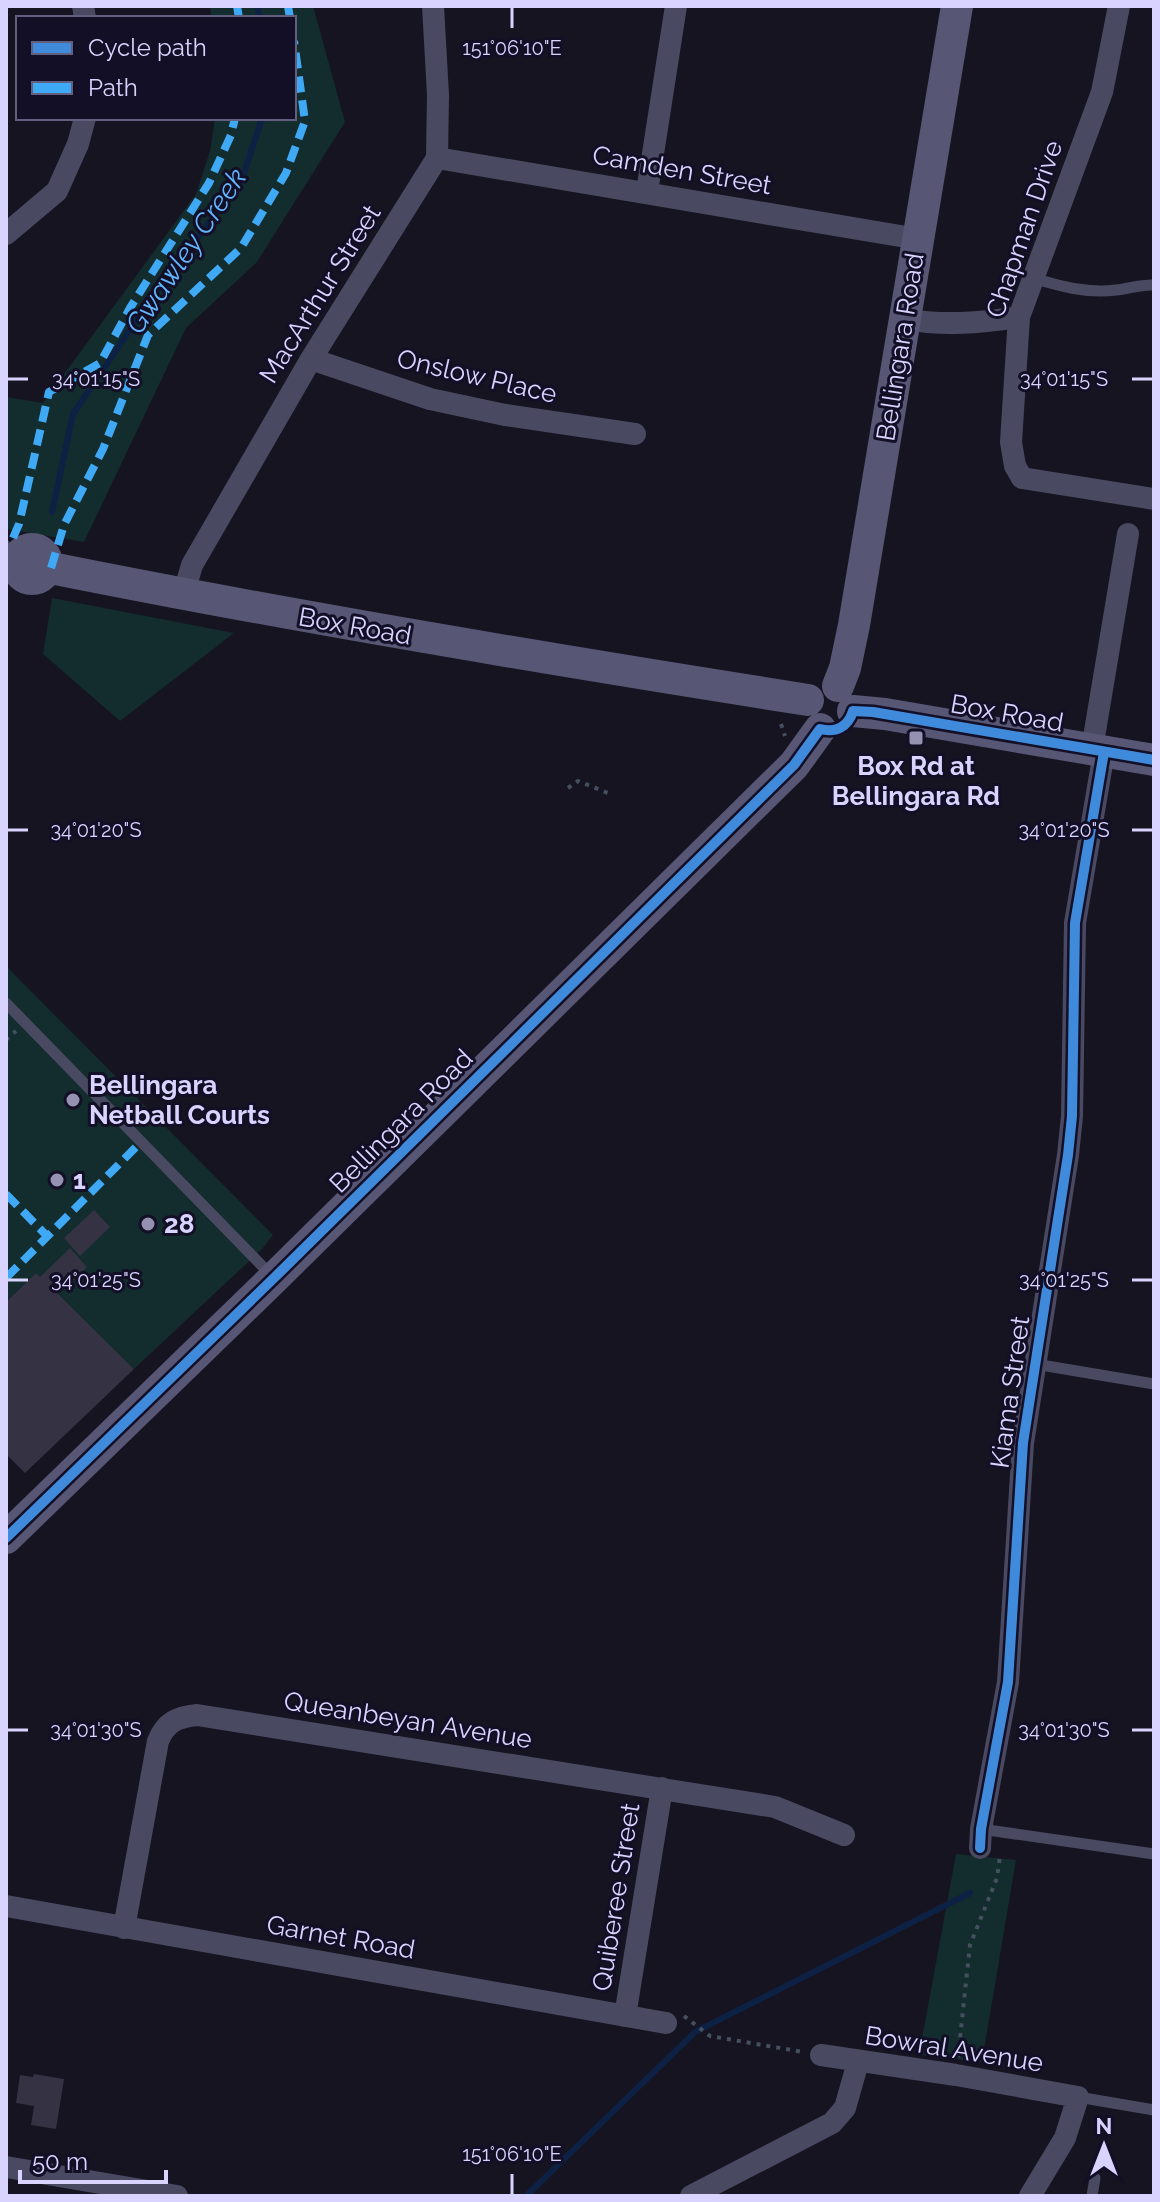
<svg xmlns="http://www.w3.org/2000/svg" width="1160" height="2202" viewBox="0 0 1160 2202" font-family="Raleway,sans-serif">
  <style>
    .green { fill: #132c2d }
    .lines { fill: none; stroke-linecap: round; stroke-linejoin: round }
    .stream { stroke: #0d2144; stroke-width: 6 }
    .building { fill: #343243 }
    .path { stroke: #44505f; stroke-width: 4; stroke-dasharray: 4 6; stroke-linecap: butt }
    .lane { stroke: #4a4962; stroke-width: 11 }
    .street { stroke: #4a4962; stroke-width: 22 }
    .secondary { stroke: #575674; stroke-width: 32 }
    .quiet { stroke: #3fa9f5; stroke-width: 8; stroke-dasharray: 16 8; stroke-linecap: butt }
    .cycleway-casing { stroke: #130f26; stroke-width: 15 }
    .cycleway { stroke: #408adc; stroke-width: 10 }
    .ticks { fill: none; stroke: #d9d4ff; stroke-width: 3 }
    .poi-dot { fill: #9591b1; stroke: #130f26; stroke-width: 3 }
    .labels { text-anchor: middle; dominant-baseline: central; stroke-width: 6; stroke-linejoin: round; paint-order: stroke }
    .street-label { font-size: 26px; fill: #d9d4ff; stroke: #130f26 }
    .poi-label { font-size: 26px; font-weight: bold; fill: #d9d4ff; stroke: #130f26; text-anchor: start }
    .water-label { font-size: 28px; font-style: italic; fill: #62b6ff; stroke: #130f26 }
    .ticks-label { font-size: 20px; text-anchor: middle; fill: #d9d4ff; stroke: #130f26; stroke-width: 6; stroke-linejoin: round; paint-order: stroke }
  </style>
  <rect width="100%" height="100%" fill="#161421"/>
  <path class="green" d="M 210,6 L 313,6 L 345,122 L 257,262 L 186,328 L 84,542 L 6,529 L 6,397 L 43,403 L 196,194 L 210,151 L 215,118 L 294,118 L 294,18 L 211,18 Z
    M 52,598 L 234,633 L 120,721 L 43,654 Z
    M 6,966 L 273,1235 L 262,1249 L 134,1369 L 36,1273 L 6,1302 Z
    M 956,1854 L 1016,1860 L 982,2062 L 919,2055 Z"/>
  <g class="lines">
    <path class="stream" d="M 258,6 L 259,18
      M 52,512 L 73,414 L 148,303 L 242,179 L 262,118
      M 526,2196 L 695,2032 L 970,1893"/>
  </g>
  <path class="building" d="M 94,1210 L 110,1227 L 80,1256 L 64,1238 Z
    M 70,1248 L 87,1267 L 58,1294 L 134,1369 L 25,1473 L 6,1454 L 6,1302 L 36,1273 L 40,1277 Z
    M 34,2074 L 64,2079 L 56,2129 L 31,2125 L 34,2106 L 16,2103 L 20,2075 L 33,2077 Z"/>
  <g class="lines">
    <path class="path" d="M 6,544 L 13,538
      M 6,580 L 31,586
      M 781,724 L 785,736
      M 568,788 L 578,781 L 608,793
      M 6,1040 L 16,1031
      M 684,2016 L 710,2036 L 803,2052
      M 958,2057 L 970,1945 L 997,1878 L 1000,1856"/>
    <path class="lane" d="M 1033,278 C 1059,286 1088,294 1116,290 C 1128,289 1141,284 1154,285
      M 6,1003 L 271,1275
      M 1035,1364 L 1154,1384
      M 981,1829 L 1154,1854
      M 1078,2097 L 1154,2110
      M 1092,2196 L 1095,2178"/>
    <path class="street" d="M 83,6 L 85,18
      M 1119,6 L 1102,92 L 1019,317 L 1011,442 L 1015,466 L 1022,478 L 1154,499
      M 437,158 L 918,239
      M 647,192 L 676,6
      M 6,234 L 57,191 L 78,144 L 85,118
      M 904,319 C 943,326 980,323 1019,317
      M 311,359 L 430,399 L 505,415 L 635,434
      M 183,596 L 192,565 L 311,359 L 437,158 L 438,95 L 433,6
      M 1092,749 L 1128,534
      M 980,1848 L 981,1829 L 1008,1682 L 1023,1443 L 1068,1155 L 1072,1116 L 1075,923 L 1104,752
      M 6,1906 L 666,2023
      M 124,1928 L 158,1741 C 166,1722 177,1717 197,1715 L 775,1807 L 844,1835
      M 625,2016 L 662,1788
      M 821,2055 L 956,2075 L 1078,2097 L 1065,2138 L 1030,2196
      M 6,2167 L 177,2196
      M 691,2196 L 832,2123 L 845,2108 L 858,2062"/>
    <path class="secondary" d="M17 564a15 15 0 1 1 30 0a15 15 0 1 1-30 0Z
      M 46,567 C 299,618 553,660 808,700
      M 838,686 L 845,668 L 854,625 L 957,6
      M 853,711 L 885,714 L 1154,760
      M 6,1538 L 274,1278 L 794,765 L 820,729"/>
    <path class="quiet" d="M 237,6 L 239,18
      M 288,6 L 290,18
      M 13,538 L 19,524 L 49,392 L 100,363 L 130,308 L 209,183 L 231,135 L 235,118
      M 51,568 L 64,525 L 103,449 L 148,335 L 241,248 L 286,173 L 305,121 L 294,41
      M 6,1194 L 48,1237
      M 6,1278 L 141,1142"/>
    <g class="cycleway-casing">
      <path id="cycleway" d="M 6,1538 L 274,1278 L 794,765 L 820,729 C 836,733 848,727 853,711 L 873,712 L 1154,760
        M 980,1848 L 981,1829 L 1008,1682 L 1023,1443 L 1068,1155 L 1072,1116 L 1075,923 L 1104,752"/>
    </g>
    <use href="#cycleway" class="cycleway"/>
  </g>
  <path class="ticks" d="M 512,8 L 512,28M 8,379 L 28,379M 1132,379 L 1152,379M 8,830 L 28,830M 1132,830 L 1152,830M 8,1280 L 28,1280M 1132,1280 L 1152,1280M 8,1730 L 28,1730M 1132,1730 L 1152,1730M 512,2174 L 512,2194"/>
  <g class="poi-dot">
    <rect x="908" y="730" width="16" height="16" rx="4"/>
    <circle cx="73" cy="1100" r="8"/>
    <circle cx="57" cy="1180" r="8"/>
    <circle cx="148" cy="1224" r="8"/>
  </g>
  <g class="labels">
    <g class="street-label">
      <text transform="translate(682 170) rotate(10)">Camden Street</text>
      <text transform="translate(1024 229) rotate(-71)">Chapman Drive</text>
      <text transform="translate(320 294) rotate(-58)">MacArthur Street</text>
      <text transform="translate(900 347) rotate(-81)">Bellingara Road</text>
      <text transform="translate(477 376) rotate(13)">Onslow Place</text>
      <text transform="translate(355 626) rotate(10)">Box Road</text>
      <text transform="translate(1007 713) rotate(10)">Box Road</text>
      <text transform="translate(401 1121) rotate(-45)">Bellingara Road</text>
      <text transform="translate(1010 1392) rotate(-82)">Kiama Street</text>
      <text transform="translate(408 1720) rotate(9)">Queanbeyan Avenue</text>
      <text transform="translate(616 1897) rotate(-81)">Quiberee Street</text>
      <text transform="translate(341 1937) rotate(10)">Garnet Road</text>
      <text transform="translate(954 2049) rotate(9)">Bowral Avenue</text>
    </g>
    <g class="poi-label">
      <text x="916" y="766" text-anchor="middle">Box Rd at<tspan x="916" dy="30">Bellingara Rd</tspan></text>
      <text x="89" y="1085">Bellingara<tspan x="89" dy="30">Netball Courts</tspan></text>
      <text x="73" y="1180">1</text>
      <text x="164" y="1224">28</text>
    </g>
    <g class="water-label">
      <text transform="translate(186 251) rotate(-56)">Gwawley Creek</text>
    </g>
  </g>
  <g class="ticks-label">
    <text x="512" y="55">151°06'10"E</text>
    <text x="96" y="386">34°01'15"S</text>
    <text x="1064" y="386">34°01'15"S</text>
    <text x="96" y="837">34°01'20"S</text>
    <text x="1064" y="837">34°01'20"S</text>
    <text x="96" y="1287">34°01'25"S</text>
    <text x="1064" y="1287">34°01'25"S</text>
    <text x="96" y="1737">34°01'30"S</text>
    <text x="1064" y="1737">34°01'30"S</text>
    <text x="512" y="2161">151°06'10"E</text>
  </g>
  <rect width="1160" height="2202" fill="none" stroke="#d9d4ff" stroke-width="16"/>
  <rect x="16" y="16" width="280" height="104" fill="#130f26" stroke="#625e7d" stroke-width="2"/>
  <rect x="32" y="42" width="40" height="12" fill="#408adc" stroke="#625e7d" stroke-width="2"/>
  <text x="88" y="56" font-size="24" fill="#d9d4ff">Cycle path</text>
  <rect x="32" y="82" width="40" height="12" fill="#3fa9f5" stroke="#625e7d" stroke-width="2"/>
  <text x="88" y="96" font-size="24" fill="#d9d4ff">Path</text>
  <g transform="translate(1104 2146)" stroke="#130f26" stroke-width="6" paint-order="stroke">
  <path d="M0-6L14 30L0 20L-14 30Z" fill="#d9d4ff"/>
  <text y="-12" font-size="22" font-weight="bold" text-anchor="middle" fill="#d9d4ff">N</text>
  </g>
  <path d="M20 2170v12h146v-12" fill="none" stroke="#d9d4ff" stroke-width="4"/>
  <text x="32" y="2170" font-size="24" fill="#d9d4ff" stroke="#130f26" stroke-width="6" paint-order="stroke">50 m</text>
</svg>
